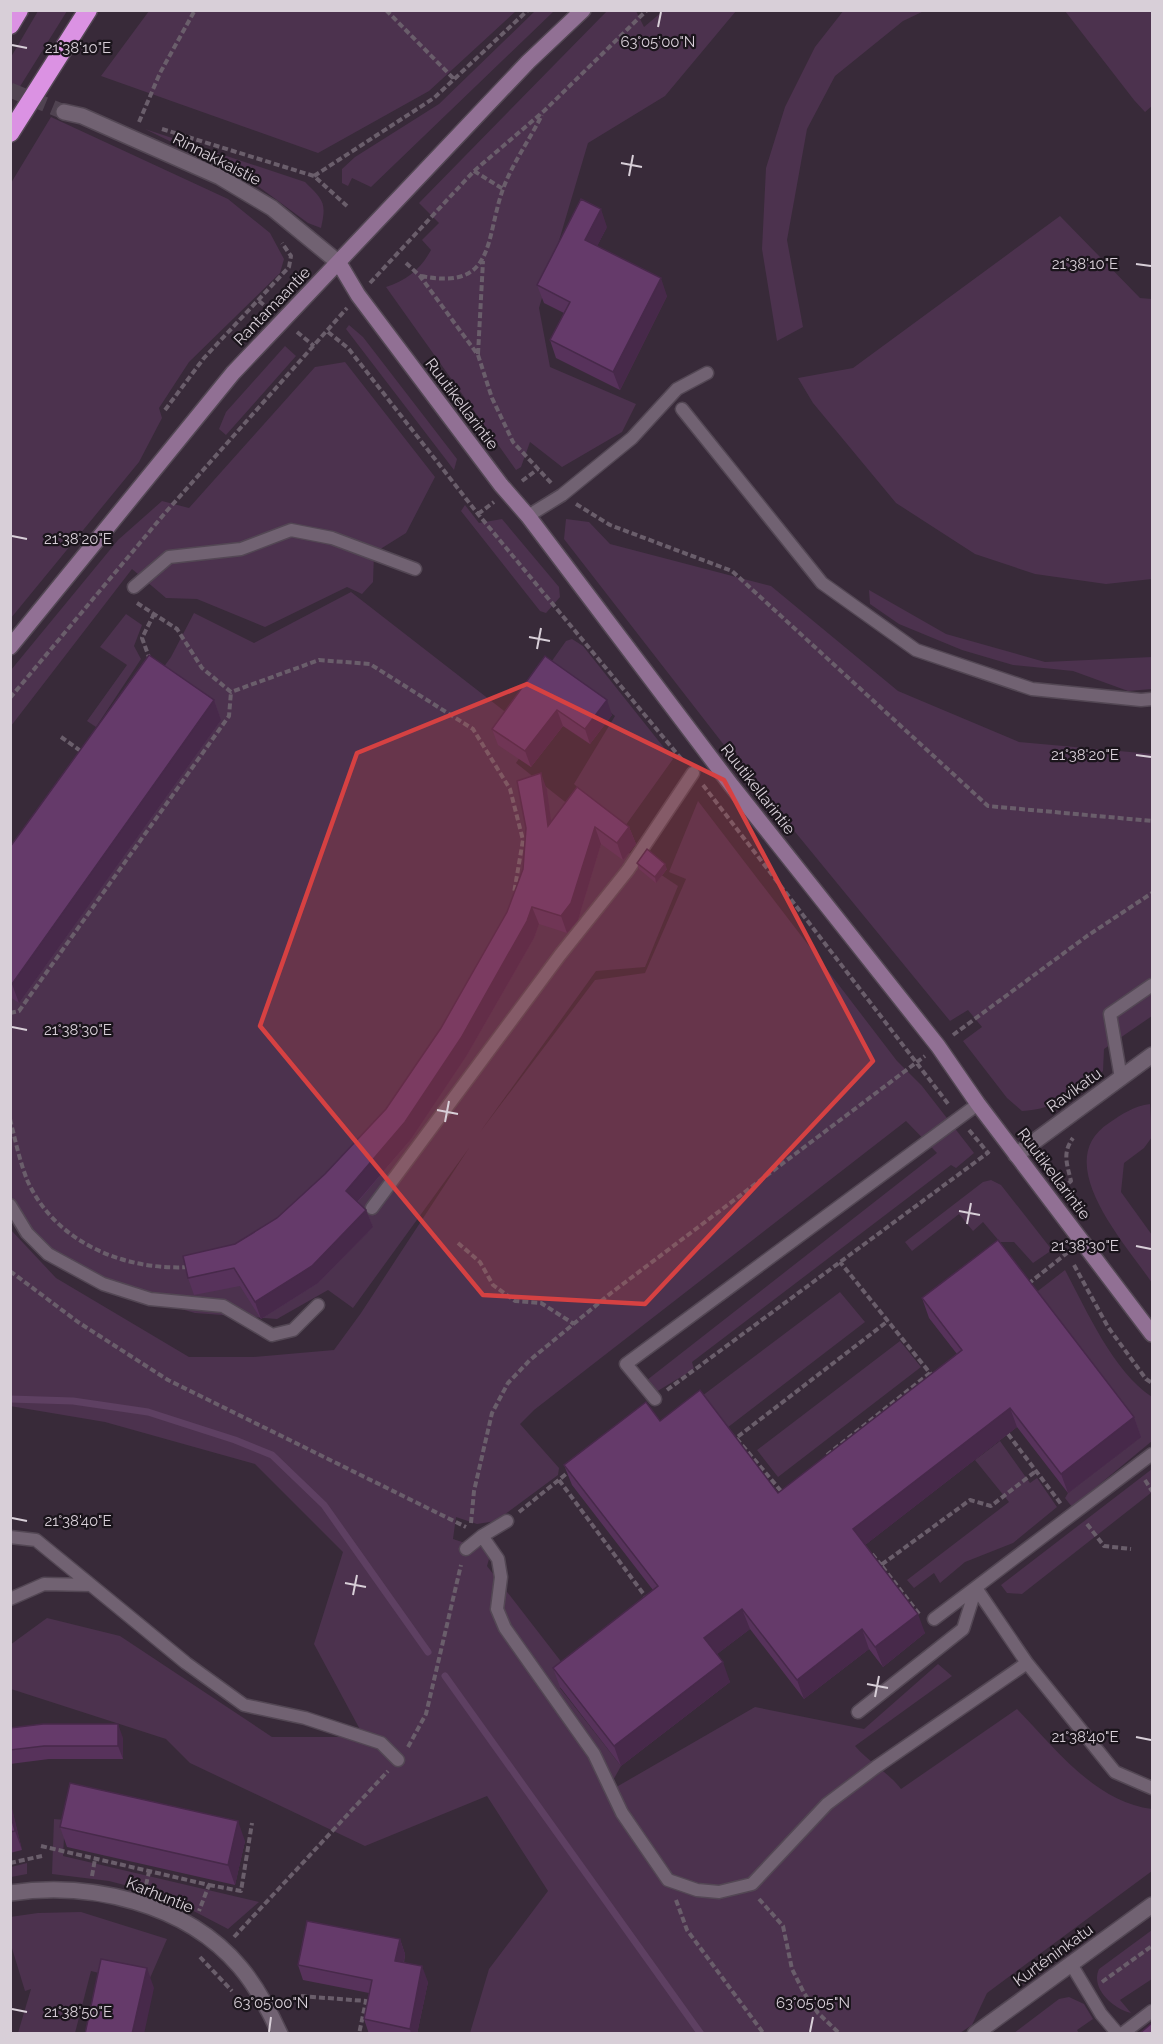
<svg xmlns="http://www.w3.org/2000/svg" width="1163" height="2044" viewBox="0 0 1163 2044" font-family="Raleway,sans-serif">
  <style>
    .green { fill: #4c324e }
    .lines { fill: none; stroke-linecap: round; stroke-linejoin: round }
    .stream { stroke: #5e4062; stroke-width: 7 }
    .minor-tunnel { stroke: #504351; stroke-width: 15; stroke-dasharray: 15 8; stroke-linecap: butt }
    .service-casing { stroke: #534754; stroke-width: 15 }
    .minor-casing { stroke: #534754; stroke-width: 18 }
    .tertiary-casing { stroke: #534754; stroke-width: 18 }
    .secondary-casing { stroke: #534754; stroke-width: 18 }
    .motorway-casing { stroke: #534754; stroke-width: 21 }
    .path { stroke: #6a5e6b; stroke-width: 4; stroke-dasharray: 6 3; stroke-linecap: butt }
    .service { stroke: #716272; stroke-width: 12 }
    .minor { stroke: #716272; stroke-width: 15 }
    .tertiary { stroke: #716272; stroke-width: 15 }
    .secondary { stroke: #917094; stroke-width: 15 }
    .motorway { stroke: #db92e3; stroke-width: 18 }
    .wall { fill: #57325b }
    .shaded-wall { fill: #47294a }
    .building { fill: #653a6a; stroke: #47294a; stroke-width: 1.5 }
    .marked { fill: #d64142; fill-opacity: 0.2; stroke: #d64142; stroke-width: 4.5; stroke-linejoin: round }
    .ticks { fill: none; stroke: #d8cfd8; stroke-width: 2 }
    .labels { text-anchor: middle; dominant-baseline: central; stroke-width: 4.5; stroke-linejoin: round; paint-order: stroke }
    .street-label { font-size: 16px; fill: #d8cfd8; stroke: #1b151c }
    .ticks-label { font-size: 15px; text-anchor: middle; fill: #d8cfd8; stroke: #1b151c; stroke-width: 4.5; stroke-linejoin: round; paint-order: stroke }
  </style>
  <rect width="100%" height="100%" fill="#382a39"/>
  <path class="green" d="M 536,10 L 554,11 L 371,187 L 352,178 L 348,186 L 342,183 L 342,169 L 355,157 L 439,104 Z
    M 844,10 L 924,11 L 903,21 L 835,76 L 807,129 L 787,240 L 803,327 L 777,341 L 762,249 L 766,168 L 785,107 L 815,47 Z
    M 38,11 L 67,11 L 11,101 L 11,57 Z
    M 363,11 L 516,11 L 429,91 L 318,153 L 101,76 L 149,11 Z
    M 607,11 L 636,11 L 644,27 L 663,11 L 736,11 L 665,96 L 588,143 L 539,308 L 550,367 L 636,404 L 622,432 L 562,467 L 530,442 L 521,467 L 516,470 L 386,287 C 407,280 420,270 431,250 L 422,240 L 439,223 L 419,203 Z
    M 1065,11 L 1152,11 L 1152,106 L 1145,112 L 1134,100 Z
    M 51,117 L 228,199 L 270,233 L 284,259 L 280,273 L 189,362 L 159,408 L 162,418 L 139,462 L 11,618 L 11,183 Z
    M 145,129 L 305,182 C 323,200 327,202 321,228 L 308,223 L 251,181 Z
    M 1060,216 L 1140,298 L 1152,299 L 1152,579 L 1106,584 L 1035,574 L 975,554 L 896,503 L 813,403 L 798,378 L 853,368 Z
    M 349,325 L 363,337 L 457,459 L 454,470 L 346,329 Z
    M 285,346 L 296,356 L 226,435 L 219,429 L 226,412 Z
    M 345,362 L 435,477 L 406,533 L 374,553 L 373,582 L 362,594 L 347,587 L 265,627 L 197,599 L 166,598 L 132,569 L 11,726 L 11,670 L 118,540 L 162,501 L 189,508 L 315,367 Z
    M 465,505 L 479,523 L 502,519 L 559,587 L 560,597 L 546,613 L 540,611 L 461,511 Z
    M 566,519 L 589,522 L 610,544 L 771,586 L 898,691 L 1019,742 L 1152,754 L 1152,1016 L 1104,1049 L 1103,1071 C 1080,1092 1053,1110 1022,1111 L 1007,1098 L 963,1041 L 982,1027 L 968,1010 L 950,1021 L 724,745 L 564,539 Z
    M 869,590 L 946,634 L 1045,662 L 1152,657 L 1152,689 L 1128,691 L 1073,671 L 1013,665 L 962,650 L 899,624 L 870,604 Z
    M 351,592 L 535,735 L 516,763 L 636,858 L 678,886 L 645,967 L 596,971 L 480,1132 L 595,980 L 645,973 L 686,879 L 669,872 L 698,801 L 897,1061 L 922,1086 L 974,1153 L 956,1168 L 951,1165 L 692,1362 L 694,1369 L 656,1392 L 647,1380 L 937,1153 L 906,1121 L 534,1410 L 520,1424 L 559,1468 L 558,1475 L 496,1521 L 477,1524 L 456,1517 L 453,1539 L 474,1546 L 488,1537 L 494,1542 L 487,1566 L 573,1677 L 560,1688 L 621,1766 L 606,1793 L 755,1707 L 864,1729 L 938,1664 L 952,1676 L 855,1746 C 870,1763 888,1772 901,1789 L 1017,1709 C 1055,1748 1095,1802 1152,1809 L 1152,1871 L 987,1993 L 972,2025 L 960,2033 L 470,2033 L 489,1969 L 548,1891 L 487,1796 L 365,1846 L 190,1763 L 166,1739 L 11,1689 L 10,1645 L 47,1618 L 120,1636 L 272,1737 L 364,1737 L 314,1644 L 343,1552 L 255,1464 L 105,1422 L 10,1406 L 11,1230 L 56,1278 L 189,1357 L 253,1357 L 334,1350 L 361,1313 L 469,1148 L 353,1308 L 328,1290 L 277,1319 L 195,1313 L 110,1289 L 37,1245 L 11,1209 L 11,878 L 171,657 L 194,613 L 254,643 Z
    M 126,614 L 142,625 L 134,646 L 141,659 L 96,727 L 87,721 L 127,665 L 100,647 Z
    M 572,639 L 583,646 L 673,759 L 623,829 L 574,784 L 615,716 L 549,665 L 566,641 Z
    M 1150,1104 L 1152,1137 L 1144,1148 L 1124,1163 L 1121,1192 L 1152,1235 L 1152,1283 C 1126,1244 1049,1162 1109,1123 C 1122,1114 1134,1106 1150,1104 Z
    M 991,1180 L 1001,1185 L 1052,1250 L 1033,1263 L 1014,1242 L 1000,1242 L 983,1222 L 973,1231 L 959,1214 L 912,1251 L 905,1242 L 983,1182 Z
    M 1065,1270 C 1087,1311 1113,1371 1152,1397 L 1152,1441 L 1072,1507 L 1065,1498 L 1068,1493 L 1141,1437 L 1034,1294 Z
    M 840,1292 L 865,1322 L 723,1431 L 698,1399 Z
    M 900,1341 L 921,1367 L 778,1477 L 757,1450 Z
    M 1000,1441 L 1030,1483 L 1037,1478 L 1057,1507 L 1013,1543 L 965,1562 L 940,1583 L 934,1573 L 914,1588 L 907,1580 L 1009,1502 L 975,1460 Z
    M 1152,1469 L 1152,1492 L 1022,1594 L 1007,1593 L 1001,1585 Z
    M 54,1819 L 65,1820 L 63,1856 L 259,1902 L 228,1929 L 163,1895 L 109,1881 L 52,1874 Z
    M 27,1863 L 27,1874 L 11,1877 L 11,1867 Z
    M 81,1912 L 167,1939 L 147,1985 L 91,1971 L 75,2033 L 18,2033 L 31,1989 L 25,1991 L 11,1945 L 10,1917 L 38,1913 Z
    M 1152,1930 L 1152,1979 L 1120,2000 L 1131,2013 C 1114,2009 1090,1989 1099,1969 Z
    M 1069,1997 L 1084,2004 L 1093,2019 L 1077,2030 L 1079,2033 L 1014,2033 L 1059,1999 Z"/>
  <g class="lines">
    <path class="stream" d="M 10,1399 L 73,1401 L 148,1412 L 235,1440 L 272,1455 L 324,1505 L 428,1652
      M 445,1676 L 701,2034"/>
    <path class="minor-tunnel" d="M 10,90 L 64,112"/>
    <g class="service-casing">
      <path id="service" d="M 682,409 L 822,583 L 916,650 L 1032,689 L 1141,700 L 1152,699
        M 528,516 L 562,495 L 632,438 L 677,389 L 707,373
        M 134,587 L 169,557 L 241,549 L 291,530 L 332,538 L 415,569
        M 1121,1078 L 1110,1014 L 1152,985
        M 10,1205 L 27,1233 L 48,1254 L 103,1284 L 150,1299 L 223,1306 L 272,1335 L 293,1330 L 318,1305
        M 372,1208 L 560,955 L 628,870 L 693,773
        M 655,1399 L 626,1364 L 978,1104
        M 482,1536 L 498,1559 L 501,1577 L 497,1609 L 505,1628 L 594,1754 L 622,1813 L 668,1880 L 697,1890 L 719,1892 L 752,1884 L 827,1804 L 876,1767 L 1027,1663 L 976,1588
        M 10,1537 L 36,1540 L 91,1585
        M 466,1549 L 482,1536 L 507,1521
        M 10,1599 L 44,1584 L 91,1585 L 186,1663 L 244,1705 L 305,1718 L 381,1743 L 398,1760
        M 934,1619 L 1152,1454
        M 1027,1663 L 1115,1772 L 1152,1788
        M 858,1712 L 963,1629 L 976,1588
        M 1071,1964 L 1101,2014 L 1118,2034
        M 1122,2034 L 1152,2011"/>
    </g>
    <g class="minor-casing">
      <path id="minor" d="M 64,112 L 82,116 L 220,177 L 272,208 L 339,263
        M 10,1893 C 90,1881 186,1903 240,1967 C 257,1987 269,2010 280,2034
        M 975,2034 L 1152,1905"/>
    </g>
    <g class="tertiary-casing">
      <path id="tertiary" d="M 1016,1155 L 1152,1055"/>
    </g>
    <g class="secondary-casing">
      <path id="secondary" d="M 339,263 L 358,295 L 501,485 L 528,516 L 732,786 L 938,1046 L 978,1104 L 1152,1334
        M 10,647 L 233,373 L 528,62 L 583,10"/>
    </g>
    <g class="motorway-casing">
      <path id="motorway" d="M 10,25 L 19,10
        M 10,133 L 88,10"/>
    </g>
    <path class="path" d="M 386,10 L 454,79
      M 139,122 L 160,73 L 195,10
      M 162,129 L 314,176 L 347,206
      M 474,171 L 503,189
      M 314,176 L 434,98 L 528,10
      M 406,263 L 420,276 L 478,355 L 492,398 L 513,442 L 552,484
      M 421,276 C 496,291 485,239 503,189 C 512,164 530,139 542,115
      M 370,283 L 474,171 L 544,111 L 647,10
      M 259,301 L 270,310
      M 297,332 L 314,346
      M 328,332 L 348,348 L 478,514 L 683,761
      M 478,354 L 483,261
      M 165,410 L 204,358 L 289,267 L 291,256 L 282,243
      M 522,481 L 538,469
      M 576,504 L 610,525 L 732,571 L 988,806 L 1152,821
      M 478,514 L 494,502
      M 137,603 L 177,629 L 202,668 L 231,692 L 319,660 L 370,664 L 473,729 L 510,789 L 523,840 L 514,893
      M 150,660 L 142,638 L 154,614
      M 10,698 L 165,513 L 347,308
      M 61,737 L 82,752
      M 703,785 L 949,1105
      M 10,1013 L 19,1011 L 229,716 L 231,692
      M 953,1035 L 1087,936 L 1152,893
      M 10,1119 C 15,1139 20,1163 28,1182 C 57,1244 126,1271 190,1267
      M 969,1130 L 989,1154
      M 1062,1189 L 1071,1181 C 1067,1164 1062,1153 1073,1138
      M 458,1243 L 480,1262 L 493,1285 L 515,1301 L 541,1303 L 574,1324
      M 1074,1265 L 1108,1327 L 1146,1379 L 1152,1383
      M 10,1271 L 78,1322 L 168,1380 L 466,1527
      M 1028,1284 L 1067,1253
      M 667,1390 L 989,1152
      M 1008,1434 L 1061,1504
      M 827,1455 L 930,1373 L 840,1262
      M 559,1480 L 648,1600
      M 1145,1480 L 1152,1491
      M 781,1491 L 736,1438 L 888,1321
      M 519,1512 L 571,1470
      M 471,1523 L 474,1491 L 492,1413 L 508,1383 L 530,1360 L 611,1293 L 925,1056
      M 1087,1524 L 1104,1546 L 1131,1549
      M 872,1554 L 881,1565
      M 919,1614 L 881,1565 L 970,1500 L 991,1506 L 1036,1471
      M 408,1747 L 426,1714 L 461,1565
      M 41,1846 L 209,1885 L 199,1911
      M 10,1863 L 42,1856
      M 92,1876 L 95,1859
      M 146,1885 L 149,1872
      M 209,1885 L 241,1891 L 252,1823
      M 759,1899 L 783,1926 L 792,1969 L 804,1993 L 818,2013 L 840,2034
      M 676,1900 L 687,1930 L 764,2034
      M 234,1937 L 388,1771
      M 200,1957 L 232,1991
      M 1102,1982 L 1152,1946
      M 285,2004 L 300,1996 L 366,2001 L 359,2034"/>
    <use href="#service" class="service"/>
    <use href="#minor" class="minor"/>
    <use href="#tertiary" class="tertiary"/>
    <use href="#secondary" class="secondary"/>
    <use href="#motorway" class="motorway"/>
  </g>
  <path class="wall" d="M 607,227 L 597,246 L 667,296 L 620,390 L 556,358 L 550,340 L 564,313 L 544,303 L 537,285 Z
    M 545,656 L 612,715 L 590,744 L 563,726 L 531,767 L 498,745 L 492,729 Z
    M 214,700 L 221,720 L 19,1003 L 10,997 L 10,847 Z
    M 547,790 L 551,822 L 629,827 L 636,844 L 623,860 L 601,844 L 578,920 L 567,933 L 539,924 L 534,938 L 467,1055 L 411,1139 L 358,1202 L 366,1210 L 373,1227 L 318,1283 L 261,1319 L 240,1286 L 194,1295 L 188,1278 L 235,1244 L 277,1218 L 325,1174 L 386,1109 L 441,1028 L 507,912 L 523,869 Z
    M 637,863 L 667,869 L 656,883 L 639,869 Z
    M 922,1298 L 1134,1417 L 1141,1437 L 1068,1493 L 1017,1427 L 865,1545 L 925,1633 L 883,1667 L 869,1649 L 804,1699 L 750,1629 L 717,1654 L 730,1682 L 621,1766 L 560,1687 L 553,1668 L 653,1590 L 572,1485 L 564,1465 L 660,1421 L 778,1493 L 957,1354 L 929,1318 Z
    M 10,1728 L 123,1738 L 123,1759 L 49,1759 L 10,1764 Z
    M 10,1802 L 22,1850 L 10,1853 Z
    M 60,1827 L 245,1841 L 235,1885 L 67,1847 Z
    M 400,1939 L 405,1954 L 404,1963 L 428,1982 L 417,2034 L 369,2034 L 364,2019 L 369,1993 L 303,1980 L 298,1965 Z"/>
  <path class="shaded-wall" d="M 601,209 L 607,227 L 591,258 L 585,240 Z
    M 661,278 L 667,296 L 620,390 L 613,372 Z
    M 214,700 L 221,720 L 19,1003 L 12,984 Z
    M 607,700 L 612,715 L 590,744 L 585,729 Z
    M 557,710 L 563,726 L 531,767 L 525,751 Z
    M 541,773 L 547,790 L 554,843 L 548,826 Z
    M 595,827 L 601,844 L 578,920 L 567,933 L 561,916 Z
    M 629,827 L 636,844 L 623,860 L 617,843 Z
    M 665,864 L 667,869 L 656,883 L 655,877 Z
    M 532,907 L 539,924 L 534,938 L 467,1055 L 411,1139 L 352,1208 L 346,1191 Z
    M 366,1210 L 373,1227 L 318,1283 L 261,1319 L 255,1302 Z
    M 1010,1408 L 1017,1427 L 860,1549 L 853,1529 Z
    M 1134,1417 L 1141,1437 L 1068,1493 L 1061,1474 Z
    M 742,1609 L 750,1629 L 712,1658 L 704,1638 Z
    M 918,1614 L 925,1633 L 883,1667 L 875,1647 Z
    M 862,1629 L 869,1649 L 804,1699 L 797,1680 Z
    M 723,1662 L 730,1682 L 621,1766 L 614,1746 Z
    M 118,1724 L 123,1738 L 123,1759 L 118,1746 Z
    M 10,1802 L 12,1808 L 22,1850 L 15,1831 L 10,1812 Z
    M 238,1821 L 245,1841 L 235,1885 L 228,1865 Z
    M 400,1939 L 405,1954 L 401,1976 L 395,1961 Z
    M 422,1966 L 428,1982 L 417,2034 L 411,2034 L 410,2029 Z
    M 147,1968 L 154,1988 L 144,2034 L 132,2034 Z"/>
  <path class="building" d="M 581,199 L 601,209 L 585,240 L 661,278 L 613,372 L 550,340 L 570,302 L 537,285 Z
    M 149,655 L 214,700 L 12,984 L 10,983 L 10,847 Z
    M 545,656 L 607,700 L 585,729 L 557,710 L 525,751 L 492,729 Z
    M 541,773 L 548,826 L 577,787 L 629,827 L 617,843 L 595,827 L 571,903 L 561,916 L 532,907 L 527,921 L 461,1038 L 405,1122 L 346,1191 L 366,1210 L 312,1266 L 255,1302 L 234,1268 L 188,1278 L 183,1256 L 235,1244 L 277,1218 L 325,1174 L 386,1109 L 441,1028 L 507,912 L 523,869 L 526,828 L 517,781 Z
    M 647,849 L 665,864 L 655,877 L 637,863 Z
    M 998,1240 L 1134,1417 L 1061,1474 L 1010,1408 L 853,1529 L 918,1614 L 875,1647 L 862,1629 L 797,1680 L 742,1609 L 704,1638 L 723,1662 L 614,1746 L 553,1668 L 658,1586 L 564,1465 L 646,1402 L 660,1421 L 700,1390 L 778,1493 L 962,1350 L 922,1298 Z
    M 43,1724 L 118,1724 L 118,1746 L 44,1746 L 10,1750 L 10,1728 Z
    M 70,1783 L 238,1821 L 228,1865 L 60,1827 Z
    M 10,1812 L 15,1831 L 10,1832 Z
    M 307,1921 L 400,1939 L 395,1961 L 422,1966 L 410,2029 L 364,2019 L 372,1980 L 298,1965 Z
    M 101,1959 L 147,1968 L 132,2034 L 85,2034 Z
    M 1152,2023 L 1152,2034 L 1139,2034 Z"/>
  <path class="marked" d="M 527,684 L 724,780 L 873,1061 L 645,1304 L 483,1295 L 260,1026 L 357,753 Z"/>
  <path class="ticks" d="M 658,27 L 661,12M 12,45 L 27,48M 621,163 L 642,167M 629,176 L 633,155M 1136,264 L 1151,266M 12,536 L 27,539M 529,637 L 550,641M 537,649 L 541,628M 1136,755 L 1151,757M 12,1027 L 27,1030M 437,1110 L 458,1114M 445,1122 L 449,1101M 959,1211 L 980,1215M 967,1224 L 971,1203M 1136,1246 L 1151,1249M 12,1518 L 27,1521M 345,1583 L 366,1587M 353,1595 L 357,1575M 867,1684 L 888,1688M 875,1697 L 879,1676M 1136,1737 L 1151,1740M 12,2009 L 27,2012M 269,2032 L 271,2017M 810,2032 L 813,2017"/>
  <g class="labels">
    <g class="street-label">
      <text transform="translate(217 159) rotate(27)">Rinnakkaistie</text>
      <text transform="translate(272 306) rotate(-46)">Rantamaantie</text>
      <text transform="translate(462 404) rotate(53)">Ruutikellarintie</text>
      <text transform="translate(758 789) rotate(52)">Ruutikellarintie</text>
      <text transform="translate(1074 1090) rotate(-36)">Ravikatu</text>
      <text transform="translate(1054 1174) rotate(53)">Ruutikellarintie</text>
      <text transform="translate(160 1895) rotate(22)">Karhuntie</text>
      <text transform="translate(1053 1955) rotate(-36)">Kurténinkatu</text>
    </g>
  </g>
  <g class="ticks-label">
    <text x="658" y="47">63°05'00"N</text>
    <text x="78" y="53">21°38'10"E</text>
    <text x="1085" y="269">21°38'10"E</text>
    <text x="78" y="544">21°38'20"E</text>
    <text x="1085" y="760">21°38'20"E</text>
    <text x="78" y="1035">21°38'30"E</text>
    <text x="1085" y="1251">21°38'30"E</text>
    <text x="78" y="1526">21°38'40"E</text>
    <text x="1085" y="1742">21°38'40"E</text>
    <text x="271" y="2008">63°05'00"N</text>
    <text x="813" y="2008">63°05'05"N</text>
    <text x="78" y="2017">21°38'50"E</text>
  </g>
  <rect width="1163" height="2044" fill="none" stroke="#d8cfd8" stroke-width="24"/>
</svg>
